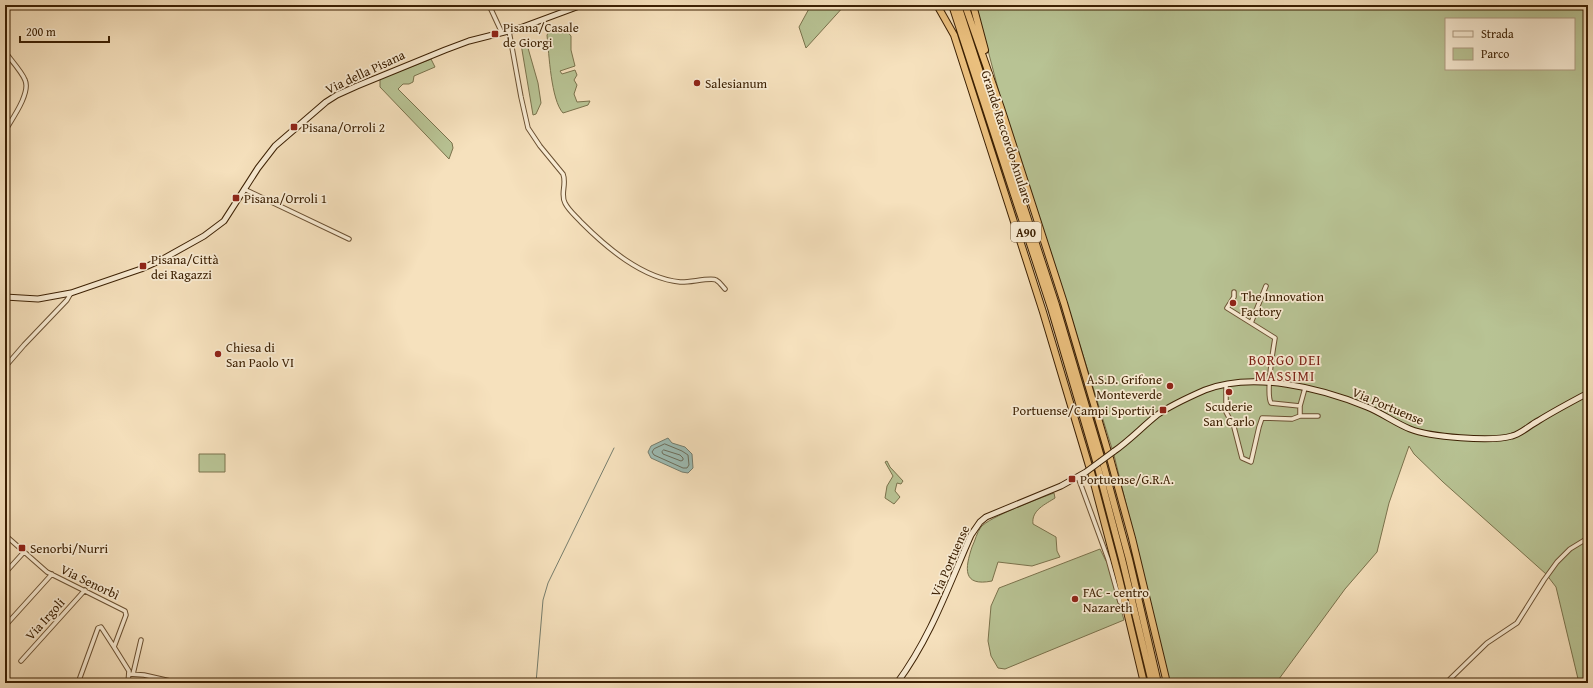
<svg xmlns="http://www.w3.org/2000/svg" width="1593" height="688" viewBox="0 0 1593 688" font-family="'Gentium Book Plus',serif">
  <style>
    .green { fill: #b8c394; stroke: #7a724c; fill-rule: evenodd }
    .water { fill: #9dbdb5; stroke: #767e6e }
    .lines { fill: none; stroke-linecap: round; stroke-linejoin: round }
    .shore { stroke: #6c6e5c; stroke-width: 1 }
    .stream { stroke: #767e6e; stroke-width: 1 }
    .street-casing { stroke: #6a5032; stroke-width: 5.5 }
    .secondary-casing { stroke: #3c2003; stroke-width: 7 }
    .highway-casing { stroke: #3c2003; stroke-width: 8 }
    .street { stroke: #f9ecd4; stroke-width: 3.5 }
    .secondary { stroke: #f9ecd4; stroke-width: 5 }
    .highway { stroke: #ebc07e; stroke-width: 6 }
    .secondary-bridge-casing { stroke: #3c2003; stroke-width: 7; stroke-linecap: butt }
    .secondary-bridge { stroke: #f9ecd4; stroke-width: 5 }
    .poi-dot { fill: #8f2418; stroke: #f9ecd4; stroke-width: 1.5 }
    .labels { text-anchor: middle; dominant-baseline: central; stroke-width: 3.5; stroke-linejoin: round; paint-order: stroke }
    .shield { fill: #f9ecd4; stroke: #755d42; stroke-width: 1 }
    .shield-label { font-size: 12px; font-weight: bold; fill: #3c2003 }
    .poi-label { font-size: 13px; fill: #3c2003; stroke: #f9ecd4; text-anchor: start }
    .street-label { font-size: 13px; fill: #3c2003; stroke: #f9ecd4 }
    .neighbourhood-label { font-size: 14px; letter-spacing: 1px; fill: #7a1f14; stroke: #f9ecd4 }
  </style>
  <rect width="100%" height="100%" fill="#f6e1bd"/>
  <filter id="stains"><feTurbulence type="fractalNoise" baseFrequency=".005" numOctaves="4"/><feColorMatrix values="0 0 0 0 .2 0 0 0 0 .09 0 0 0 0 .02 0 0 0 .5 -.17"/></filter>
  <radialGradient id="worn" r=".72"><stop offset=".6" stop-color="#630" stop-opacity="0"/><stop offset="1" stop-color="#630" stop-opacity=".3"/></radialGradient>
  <path class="green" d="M 811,5 L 845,5 L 806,48 L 799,27 Z
    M 976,5 L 1588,5 L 1588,683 L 1579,683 L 1556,587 L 1546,574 L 1443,482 L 1414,454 L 1409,446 L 1389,503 L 1377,552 L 1345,589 L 1276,683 L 1170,683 L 1114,455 L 1069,310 L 1000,96 ZM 1446,19 L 1574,19 L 1574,69 L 1446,69 Z
    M 564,28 L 571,36 L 571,50 L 575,66 L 560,71 L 562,74 L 575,70 L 577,75 L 574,80 L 577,85 L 574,94 L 577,102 L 590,101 L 588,105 L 563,113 C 551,100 549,54 547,35 L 549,32 Z
    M 521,44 L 528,48 L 538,83 L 541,103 L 536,114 L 533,115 Z
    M 431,59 L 435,67 L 414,76 L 413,82 L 409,84 L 403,84 L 398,89 L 452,143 L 453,148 L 449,159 L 380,87 L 380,79 Z
    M 199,454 L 225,454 L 225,472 L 199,472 Z
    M 887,461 L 890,467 L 903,481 L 901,484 L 897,483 L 895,491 L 900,497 L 894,504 L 885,498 L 887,486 L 893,476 L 885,462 Z
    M 1054,493 L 1055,498 C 1046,504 1031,510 1033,524 L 1056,537 L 1057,551 L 1060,557 L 1032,566 L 998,562 L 992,581 C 962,587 965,568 972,547 C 975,541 977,532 981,527 C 989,517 1040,498 1054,493 Z
    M 1100,549 L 1106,561 L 1107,561 L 1124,620 L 1005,669 L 998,668 L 991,656 L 988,641 L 991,606 L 999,588 Z"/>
  <path class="water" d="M 668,438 L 672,443 L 685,447 L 692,454 L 693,468 L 688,473 L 682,472 L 651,458 L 648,452 L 651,446 Z"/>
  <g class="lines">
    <path class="shore" d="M 665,444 L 682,451 L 688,455 L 689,465 L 687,468 L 683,468 L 654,455 L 652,452 L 654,449 Z
      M 664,450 L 680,455 L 683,458 L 683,460 L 681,461 L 663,454 L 662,452 Z"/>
    <path class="stream" d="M 536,683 L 543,600 L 548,583 L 614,448"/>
    <g class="street-casing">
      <path id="street" d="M 489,5 L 502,33
        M 509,31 L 521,97 L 528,128 L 540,146 L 563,174 C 567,184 560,194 565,203 C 569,211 576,216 581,222 C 607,248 642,278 680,282 C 688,283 711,277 716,280 C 720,282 722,286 725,289
        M 5,52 C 11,60 22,72 25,80 C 31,93 12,119 5,131
        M 244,189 L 349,239
        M 1251,323 L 1266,286
        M 5,367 L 24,345 L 67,300 L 71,293
        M 1226,385 L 1226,412 L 1234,427 L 1242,458 L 1251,462 L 1259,427 L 1262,418 L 1292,419 L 1300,416 L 1300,406 L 1271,403 C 1266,394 1273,350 1275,338 L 1227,308 L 1234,297 L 1234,292
        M 1300,406 L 1305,388
        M 1300,416 L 1318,416
        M 1078,477 L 1108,559 L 1120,602
        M 5,535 L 47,572 L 125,611 L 126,615 L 114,647 L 129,671 L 128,683
        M 5,573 L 24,552
        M 5,626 L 52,574
        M 21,661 L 85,590
        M 129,674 L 144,675 L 179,683
        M 133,674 L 141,640
        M 1450,679 L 1487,643 L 1517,623 L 1544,580 L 1557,562 L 1570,549 L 1588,538
        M 78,683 L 98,628 L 101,627 L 103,630 L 114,647"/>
    </g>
    <g class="secondary-casing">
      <path id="secondary" d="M 5,297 L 38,299 L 71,293 L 141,269 L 161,260 L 204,236 L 224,221 L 258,168 L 275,146 L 326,102 L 337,95 L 357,86 L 445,50 L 469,41 L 520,28 L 582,5
        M 1113,452 C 1129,441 1142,427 1157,415 C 1171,405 1189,397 1205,390 C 1253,371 1321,388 1367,407 C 1382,413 1395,423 1410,429 C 1430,437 1491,442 1512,436 C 1521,434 1530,425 1538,421 C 1554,411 1571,402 1588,393
        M 897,683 C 931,637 948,587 971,535 L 980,522 L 986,517 L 1061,486 L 1086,472"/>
    </g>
    <g class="highway-casing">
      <path id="highway" d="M 937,5 L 954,35 L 1043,312 L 1089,466
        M 952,5 L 1051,308 L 1096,461
        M 958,5 L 1056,305 L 1101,457
        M 965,5 L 1001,108 L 1064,303 L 1108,452
        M 973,5 L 985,50
        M 1110,458 L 1132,538 L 1167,683
        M 1103,463 L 1129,559 L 1158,683
        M 1098,468 L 1122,559 L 1152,683
        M 1091,472 L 1119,578 L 1144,683"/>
    </g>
    <use href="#street" class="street"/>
    <use href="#secondary" class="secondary"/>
    <use href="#highway" class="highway"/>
    <g class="secondary-bridge-casing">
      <path id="secondary-bridge" d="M 1086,472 L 1113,452"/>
    </g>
    <use href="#secondary-bridge" class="secondary-bridge"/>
  </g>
  <g class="poi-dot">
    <rect x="491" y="30" width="8" height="8" rx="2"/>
    <circle cx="697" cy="83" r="4"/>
    <rect x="290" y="123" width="8" height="8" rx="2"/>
    <rect x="232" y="194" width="8" height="8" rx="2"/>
    <rect x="139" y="262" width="8" height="8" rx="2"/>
    <circle cx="1233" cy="303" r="4"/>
    <circle cx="218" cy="354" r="4"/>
    <circle cx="1170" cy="386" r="4"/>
    <circle cx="1229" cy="392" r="4"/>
    <rect x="1159" y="406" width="8" height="8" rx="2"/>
    <rect x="1068" y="475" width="8" height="8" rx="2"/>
    <rect x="18" y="544" width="8" height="8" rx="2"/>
    <circle cx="1075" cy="599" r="4"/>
  </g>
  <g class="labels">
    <rect class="shield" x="1011" y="222" width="30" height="20" rx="3"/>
    <g class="shield-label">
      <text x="1026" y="232">A90</text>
    </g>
    <g class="poi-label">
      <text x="503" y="27">Pisana/Casale<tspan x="503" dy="15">de Giorgi</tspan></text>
      <text x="705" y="83">Salesianum</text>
      <text x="302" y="127">Pisana/Orroli 2</text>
      <text x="244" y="198">Pisana/Orroli 1</text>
      <text x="151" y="259">Pisana/Città<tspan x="151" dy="15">dei Ragazzi</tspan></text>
      <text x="1241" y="296">The Innovation<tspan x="1241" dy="15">Factory</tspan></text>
      <text x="226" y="347">Chiesa di<tspan x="226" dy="15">San Paolo VI</tspan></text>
      <text x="1162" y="379" text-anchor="end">A.S.D. Grifone<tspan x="1162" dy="15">Monteverde</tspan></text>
      <text x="1229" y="406" text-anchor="middle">Scuderie<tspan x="1229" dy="15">San Carlo</tspan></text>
      <text x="1155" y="410" text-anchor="end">Portuense/Campi Sportivi</text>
      <text x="1080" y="479">Portuense/G.R.A.</text>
      <text x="30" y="548">Senorbi/Nurri</text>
      <text x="1083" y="592">FAC - centro<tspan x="1083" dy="15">Nazareth</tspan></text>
    </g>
    <g class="street-label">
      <text transform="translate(365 72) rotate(-25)">Via della Pisana</text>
      <text transform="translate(1007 137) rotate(72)">Grande Raccordo Anulare</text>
      <text transform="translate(1388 406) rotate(23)">Via Portuense</text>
      <text transform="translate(950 561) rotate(-66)">Via Portuense</text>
      <text transform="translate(90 582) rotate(26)">Via Senorbì</text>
      <text transform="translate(45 619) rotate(-48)">Via Irgoli</text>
    </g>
    <g class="neighbourhood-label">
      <text x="1285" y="360">BORGO DEI<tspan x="1285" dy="16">MASSIMI</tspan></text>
    </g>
  </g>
  <rect width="1593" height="688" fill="none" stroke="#f6e1bd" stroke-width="20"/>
  <rect x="6" y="6" width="1581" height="676" fill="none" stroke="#3c2003" stroke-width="2"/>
  <rect x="10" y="10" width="1573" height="668" fill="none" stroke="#3c2003"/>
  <rect x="1445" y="18" width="130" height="52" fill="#f9ecd4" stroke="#ad9a80"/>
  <rect x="1453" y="31" width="20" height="6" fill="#f9ecd4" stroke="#ad9a80"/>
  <text x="1481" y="38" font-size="12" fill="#3c2003">Strada</text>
  <rect x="1453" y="48" width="20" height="12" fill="#b8c394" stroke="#ad9a80"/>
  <text x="1481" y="58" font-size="12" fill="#3c2003">Parco</text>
  <path d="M20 36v6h89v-6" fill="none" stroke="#3c2003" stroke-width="2"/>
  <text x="26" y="36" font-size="12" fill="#3c2003" stroke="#f9ecd4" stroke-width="3" paint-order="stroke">200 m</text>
  <rect width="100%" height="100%" filter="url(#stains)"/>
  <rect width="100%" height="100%" fill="url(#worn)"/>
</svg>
